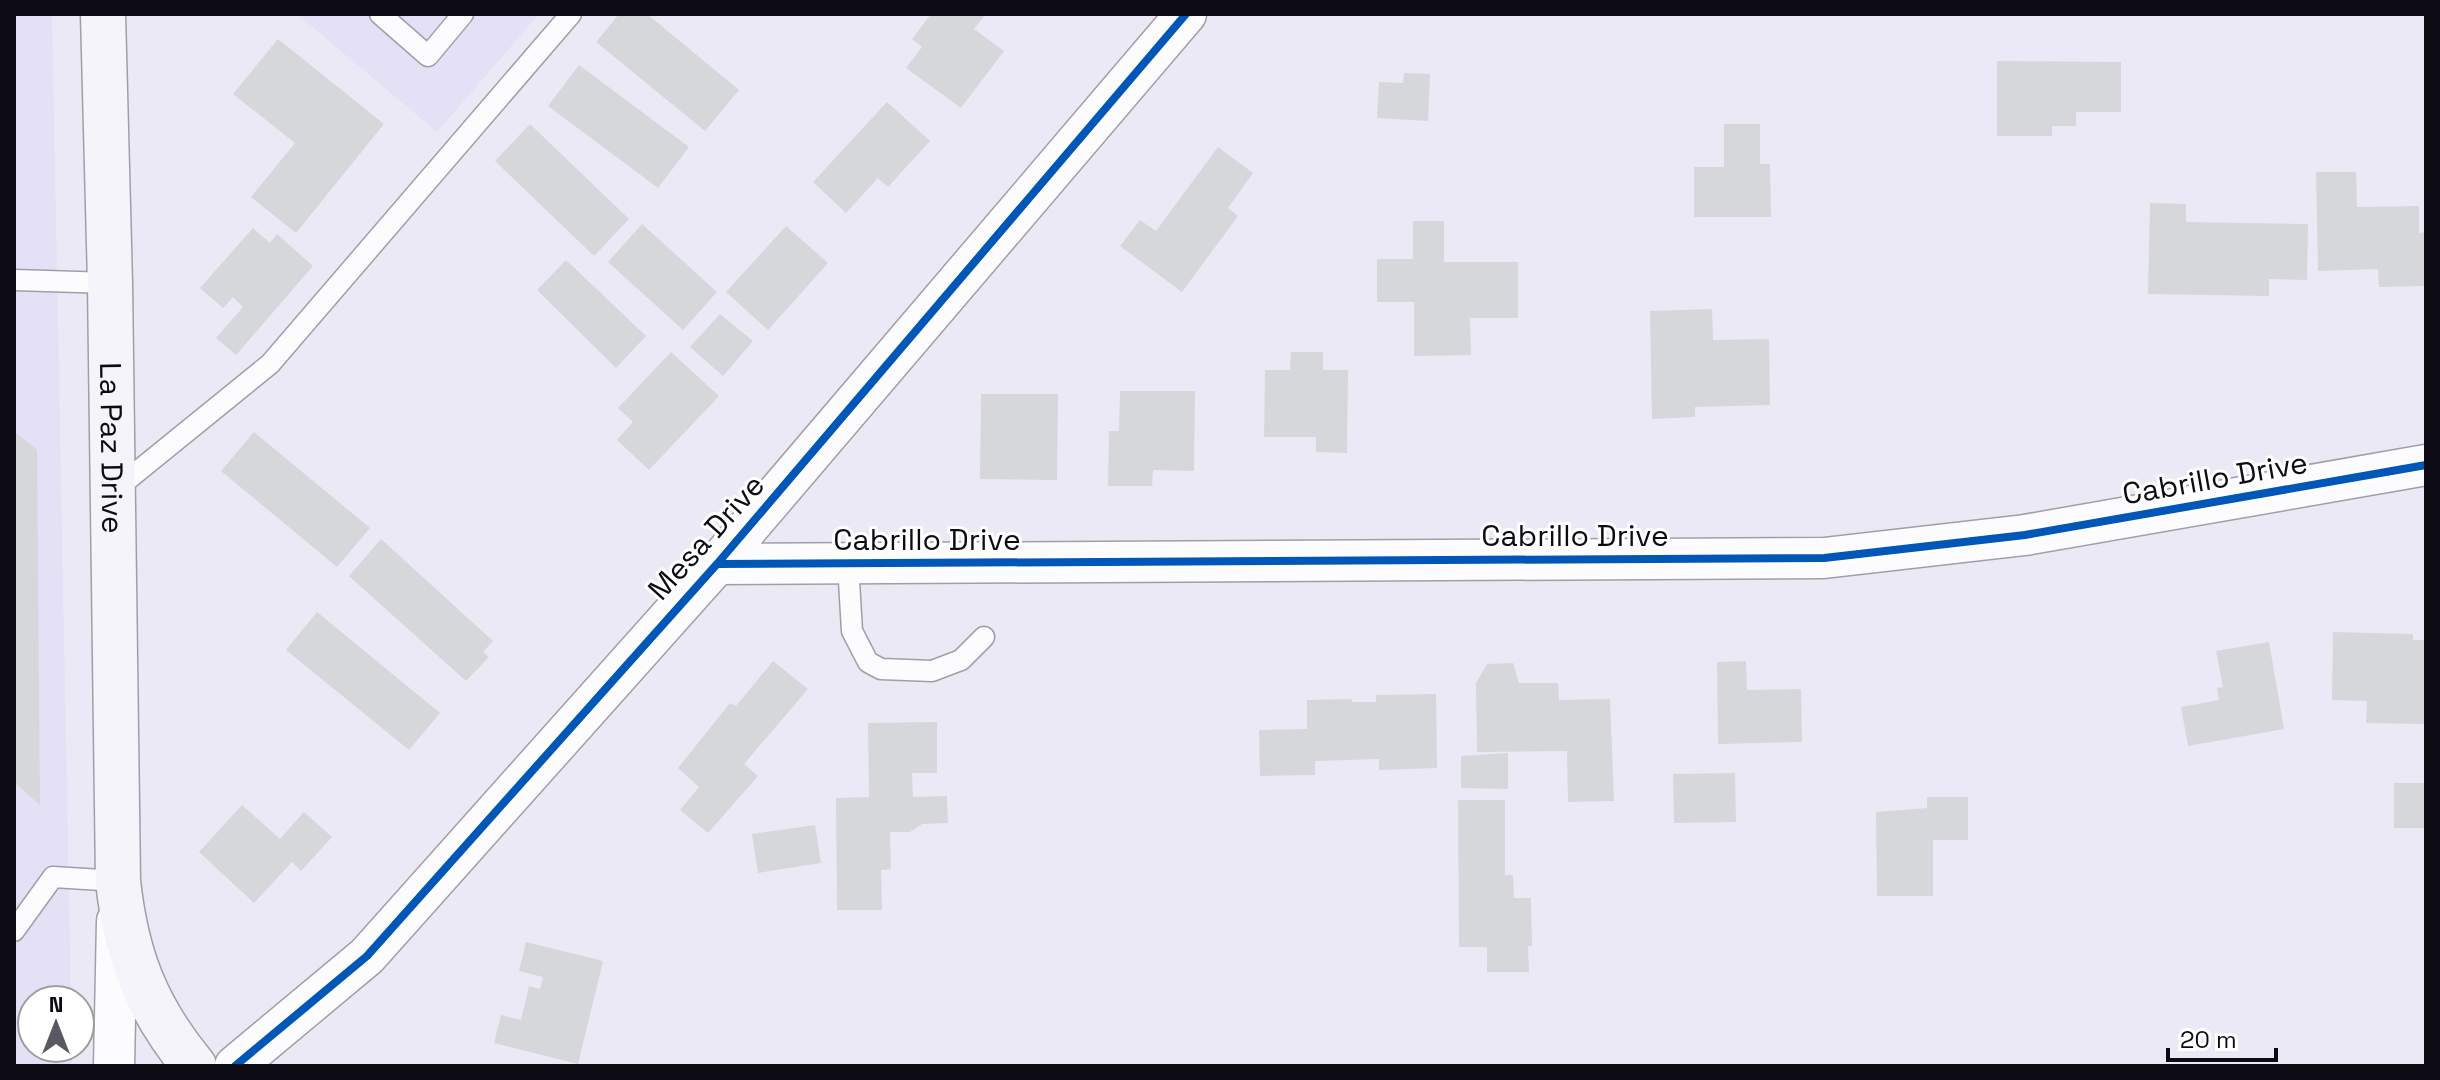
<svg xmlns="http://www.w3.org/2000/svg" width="2440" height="1080" viewBox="0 0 2440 1080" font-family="'Space Grotesk',sans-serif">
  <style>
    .built { fill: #e4e0f6 }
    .building { fill: #d5d7da }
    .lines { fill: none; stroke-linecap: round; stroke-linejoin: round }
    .lane-casing { stroke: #a19ea8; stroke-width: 23 }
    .street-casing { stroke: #a19ea8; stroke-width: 43 }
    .secondary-casing { stroke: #a19ea8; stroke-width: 47 }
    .lane { stroke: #fcfcfe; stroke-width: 20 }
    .street { stroke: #fcfcfe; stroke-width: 40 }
    .secondary { stroke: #f5f4fa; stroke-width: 44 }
    .cycleway-casing { stroke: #fff; stroke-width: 13 }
    .cycleway { stroke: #0057b8; stroke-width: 8 }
    .labels { text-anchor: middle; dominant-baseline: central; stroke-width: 6; stroke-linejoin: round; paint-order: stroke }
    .street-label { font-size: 30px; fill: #0c0a12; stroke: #fff }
  </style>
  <rect width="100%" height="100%" fill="#ece9f6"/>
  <path class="built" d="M 14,14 L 52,14 L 71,1000 L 32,1000 L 32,1048 L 71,1048 L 72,1066 L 14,1066 Z
    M 297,14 L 539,14 L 437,132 Z"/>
  <path class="building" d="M 619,14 L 647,14 L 739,90 L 705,131 L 596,42 Z
    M 931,14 L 986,14 L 974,29 L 1004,51 L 961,108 L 906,68 L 922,47 L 912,39 Z
    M 278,39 L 384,124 L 296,233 L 251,197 L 295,143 L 233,94 Z
    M 1997,61 L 2121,62 L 2121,112 L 2076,112 L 2076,126 L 2052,126 L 2052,136 L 1997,136 Z
    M 579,65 L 689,147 L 658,188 L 548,106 Z
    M 1404,73 L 1430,74 L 1428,121 L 1377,118 L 1379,82 L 1403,83 Z
    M 887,102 L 930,141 L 888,187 L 878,178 L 846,213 L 813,182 Z
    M 530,124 L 629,219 L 594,256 L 495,161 Z
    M 1724,124 L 1760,124 L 1760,164 L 1770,164 L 1771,217 L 1694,217 L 1694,167 L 1724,167 Z
    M 1218,147 L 1253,173 L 1228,208 L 1238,216 L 1182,292 L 1120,246 L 1140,220 L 1156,231 Z
    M 2316,172 L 2356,172 L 2357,207 L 2419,206 L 2419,233 L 2426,232 L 2426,286 L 2379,287 L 2378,269 L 2318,271 Z
    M 2150,203 L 2186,204 L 2186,222 L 2308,224 L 2307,280 L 2269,279 L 2269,296 L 2148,294 Z
    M 1413,221 L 1444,221 L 1444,262 L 1518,262 L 1518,318 L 1470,318 L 1471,355 L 1414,356 L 1414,302 L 1377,302 L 1377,259 L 1413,259 Z
    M 642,224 L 717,292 L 683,330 L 608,262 Z
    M 786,226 L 828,263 L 768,330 L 726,292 Z
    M 253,228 L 270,243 L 277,234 L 313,266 L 236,355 L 216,338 L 243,307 L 233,297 L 223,308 L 200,288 Z
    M 566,260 L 646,336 L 616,368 L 537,290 Z
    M 1712,309 L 1713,340 L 1769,339 L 1770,405 L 1695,407 L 1695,417 L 1652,419 L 1650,311 Z
    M 720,314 L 753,341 L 723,376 L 690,347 Z
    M 671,352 L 719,396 L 649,470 L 617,440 L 633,422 L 618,408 Z
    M 1291,352 L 1323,352 L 1323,370 L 1348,370 L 1347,453 L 1316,452 L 1316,437 L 1264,437 L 1265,370 L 1290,370 Z
    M 1120,391 L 1195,391 L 1194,471 L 1153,470 L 1152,486 L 1108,486 L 1109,431 L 1119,431 Z
    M 981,394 L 1058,394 L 1057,480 L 980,479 Z
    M 14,431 L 37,450 L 40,805 L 14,782 Z
    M 254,432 L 370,528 L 337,567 L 221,471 Z
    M 381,539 L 493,641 L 483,652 L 489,657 L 466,681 L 349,576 Z
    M 317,612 L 440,713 L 409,750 L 286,650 Z
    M 2333,632 L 2413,634 L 2413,640 L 2426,640 L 2426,724 L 2366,723 L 2367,701 L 2332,700 Z
    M 2269,642 L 2284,729 L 2188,746 L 2181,707 L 2219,700 L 2217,688 L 2223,687 L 2216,651 Z
    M 773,661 L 808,689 L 744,764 L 758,776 L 708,833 L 680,810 L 699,787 L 678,768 L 730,703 L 736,706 Z
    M 1746,661 L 1747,690 L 1801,689 L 1802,742 L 1718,744 L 1717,662 Z
    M 1513,663 L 1519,683 L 1558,683 L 1559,700 L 1610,699 L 1614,801 L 1568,802 L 1567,751 L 1477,752 L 1476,683 L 1487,664 Z
    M 1436,694 L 1437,768 L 1379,770 L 1379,759 L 1315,761 L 1315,775 L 1260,776 L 1259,730 L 1307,729 L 1307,700 L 1352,699 L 1352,702 L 1376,702 L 1376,695 Z
    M 937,722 L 937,773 L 912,773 L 913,797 L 947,796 L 948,823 L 922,824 L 910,832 L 890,832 L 891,869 L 881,870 L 882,910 L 837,910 L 836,798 L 869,797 L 868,723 Z
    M 1508,753 L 1508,789 L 1461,788 L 1461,756 Z
    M 1735,773 L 1736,822 L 1674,823 L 1673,774 Z
    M 2394,783 L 2426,783 L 2426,828 L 2394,828 Z
    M 1927,797 L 1968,797 L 1968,840 L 1933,840 L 1933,896 L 1877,896 L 1876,812 L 1927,808 Z
    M 1458,800 L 1505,800 L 1505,875 L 1513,875 L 1514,898 L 1531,898 L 1532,946 L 1528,946 L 1529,972 L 1487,972 L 1487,947 L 1459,947 Z
    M 242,805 L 280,839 L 304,812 L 332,837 L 301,871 L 292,862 L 254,903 L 199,852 Z
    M 815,825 L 821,863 L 758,873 L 752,834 Z
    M 526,942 L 603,961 L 578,1064 L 494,1043 L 501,1015 L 521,1020 L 529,986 L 540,989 L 543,977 L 519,971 Z"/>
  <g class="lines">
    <g class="lane-casing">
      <path id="lane" d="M 380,14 L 428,56 L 463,14
        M 14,280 L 110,283
        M 116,489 L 270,364 L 571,14
        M 848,564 L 852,631 L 868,662 L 881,669 L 932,671 L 961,660 L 984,637
        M 14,931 L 53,877 L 118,881"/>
    </g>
    <g class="street-casing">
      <path id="street" d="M 717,564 L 1824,558 L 2025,535 L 2426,465
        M 114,1066 L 117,921
        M 235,1066 L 367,956 L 717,564 L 1186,14"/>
    </g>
    <g class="secondary-casing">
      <g id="secondary">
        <path id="s1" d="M 103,14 L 110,283 L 118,881 C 126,955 146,1008 194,1066"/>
      </g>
    </g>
    <use href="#lane" class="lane"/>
    <use href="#street" class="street"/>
    <use href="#secondary" class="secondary"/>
    <g class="cycleway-casing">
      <path id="cycleway" d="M 717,564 L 1824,558 L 2025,535 L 2426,465
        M 235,1066 L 367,956 L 717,564 L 1186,14"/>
    </g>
    <use href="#cycleway" class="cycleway"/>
  </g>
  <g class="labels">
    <g class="street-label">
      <text stroke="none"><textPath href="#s1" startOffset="434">La Paz Drive</textPath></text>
      <text transform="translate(2215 478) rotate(-10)">Cabrillo Drive</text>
      <text x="1575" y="535">Cabrillo Drive</text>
      <text transform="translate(706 537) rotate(-48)">Mesa Drive</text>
      <text x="927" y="539">Cabrillo Drive</text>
    </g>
  </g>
  <rect width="2440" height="1080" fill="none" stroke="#0c0a12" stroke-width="32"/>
  <g transform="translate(56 1024)"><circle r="38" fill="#ffffff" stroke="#9e9da0" stroke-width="2"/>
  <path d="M0-6L14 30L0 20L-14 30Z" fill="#5a5862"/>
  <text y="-12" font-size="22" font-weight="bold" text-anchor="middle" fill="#0c0a12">N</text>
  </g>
  <path d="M2168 1048v12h108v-12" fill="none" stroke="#0c0a12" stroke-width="4"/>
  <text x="2180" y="1048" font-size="24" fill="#0c0a12" stroke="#ffffff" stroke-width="6" paint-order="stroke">20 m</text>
</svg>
